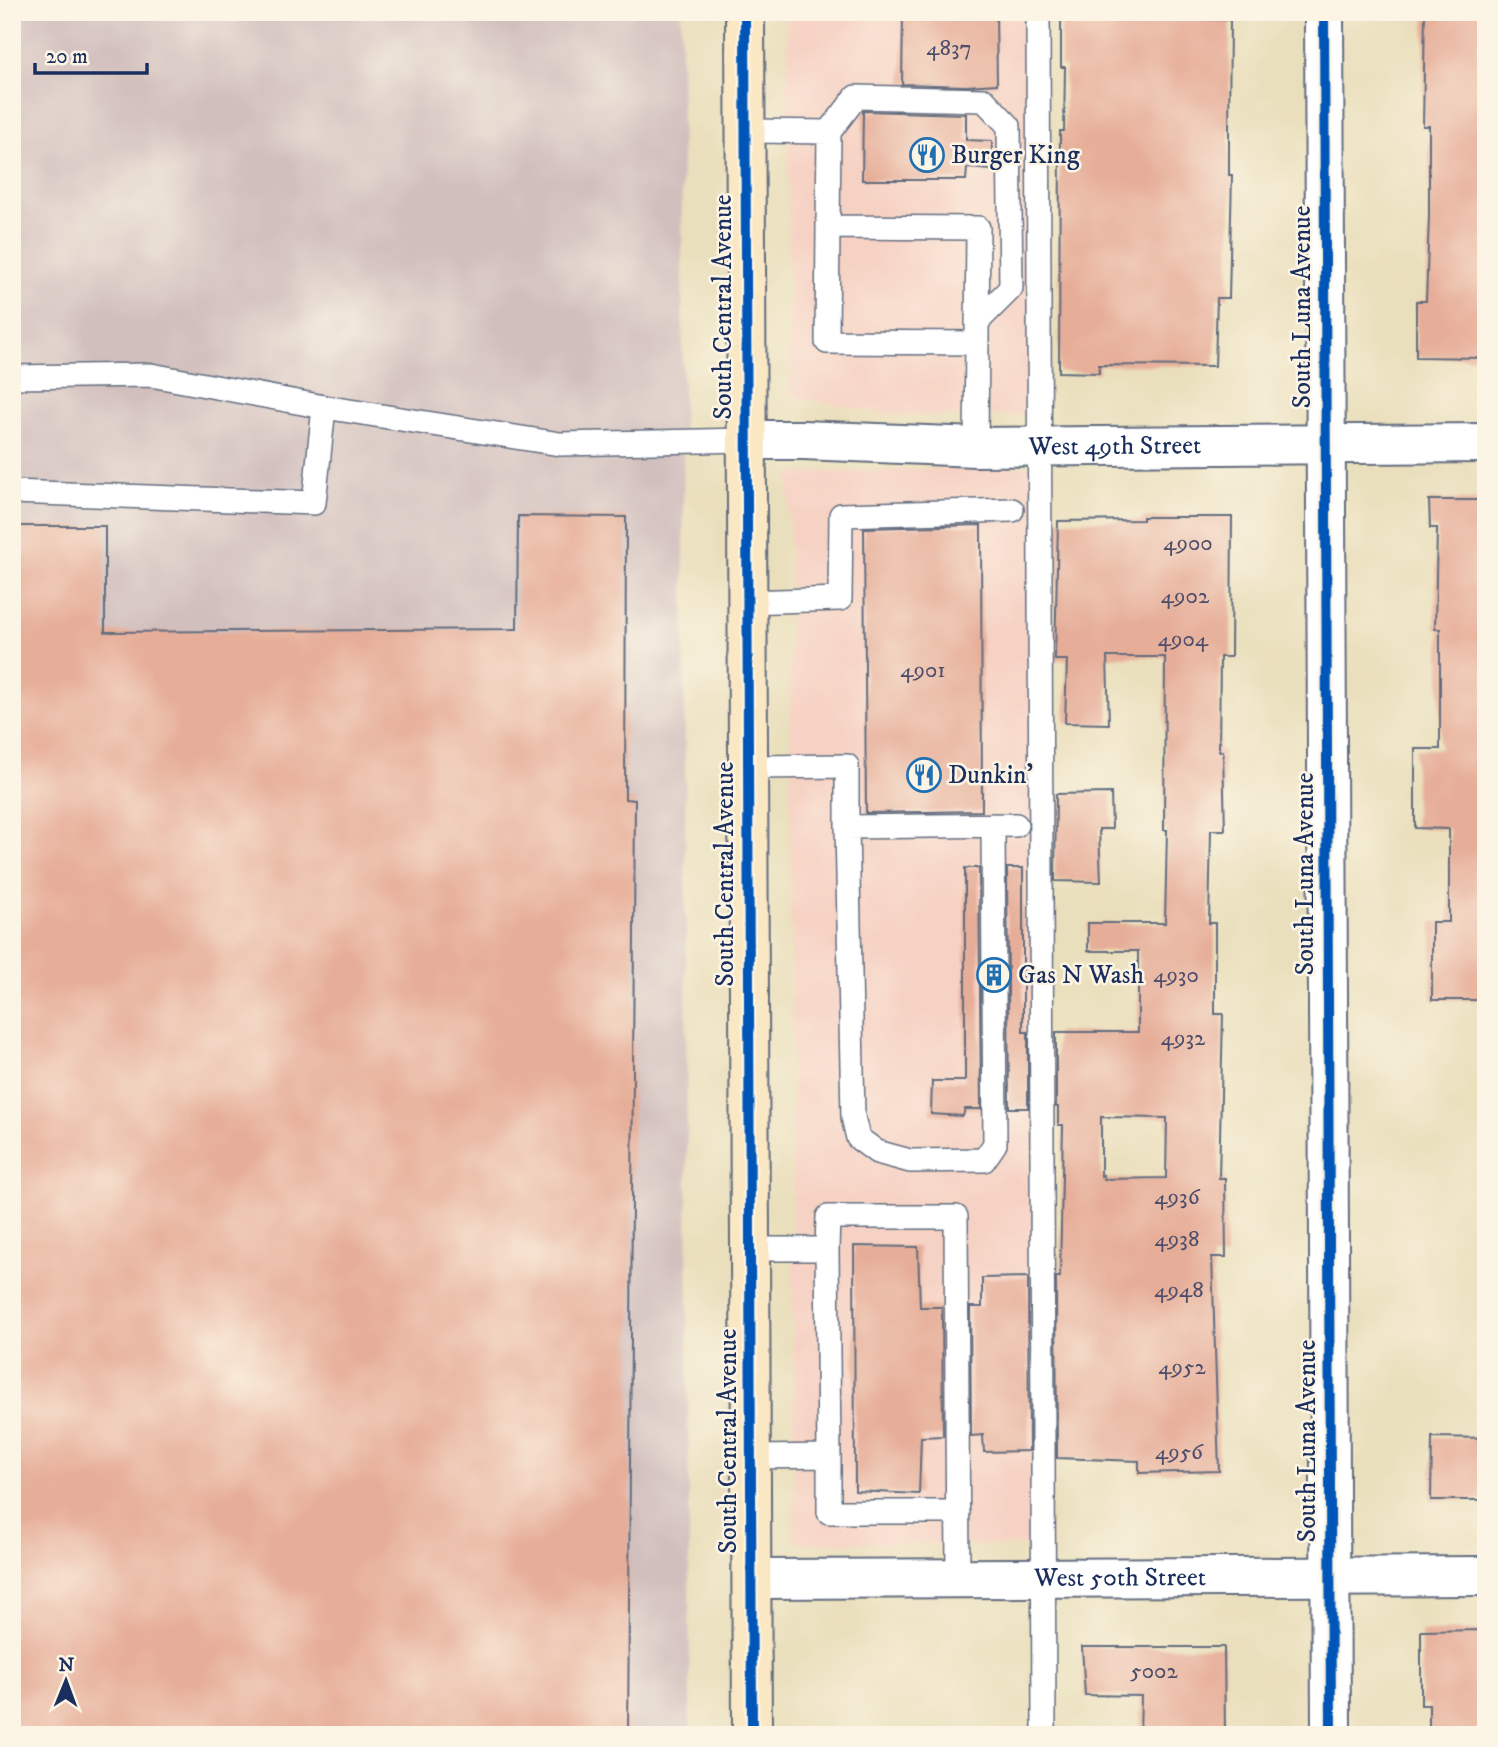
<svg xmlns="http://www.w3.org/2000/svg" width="1498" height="1747" viewBox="0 0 1498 1747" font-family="'IM FELL DW Pica',serif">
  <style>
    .built { fill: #f6d2c4 }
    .industrial { fill: #d1bfbe }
    .building { fill: #e6ad98; fill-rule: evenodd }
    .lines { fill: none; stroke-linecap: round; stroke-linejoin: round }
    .lane-casing { stroke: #636d7f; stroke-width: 26 }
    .street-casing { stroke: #636d7f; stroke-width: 42 }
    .secondary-casing { stroke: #636d7f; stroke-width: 42 }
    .lane { stroke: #fff; stroke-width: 23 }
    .street { stroke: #fff; stroke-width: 38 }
    .secondary { stroke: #fae7c3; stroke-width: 38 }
    .cycleway-casing { stroke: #fcf5e5; stroke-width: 15 }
    .cycleway { stroke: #0057b8; stroke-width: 10 }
    .labels { text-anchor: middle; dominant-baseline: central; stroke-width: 5; stroke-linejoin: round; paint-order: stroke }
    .number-label { font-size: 23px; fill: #4e4e6c }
    .poi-label { font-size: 26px; fill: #1b2f5e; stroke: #fcf5e5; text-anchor: start }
    .street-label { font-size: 26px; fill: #1b2f5e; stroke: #fcf5e5 }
  </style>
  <rect width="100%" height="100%" fill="#fcf5e5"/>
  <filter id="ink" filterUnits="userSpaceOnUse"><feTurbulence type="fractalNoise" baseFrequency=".0143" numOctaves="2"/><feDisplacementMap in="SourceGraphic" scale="14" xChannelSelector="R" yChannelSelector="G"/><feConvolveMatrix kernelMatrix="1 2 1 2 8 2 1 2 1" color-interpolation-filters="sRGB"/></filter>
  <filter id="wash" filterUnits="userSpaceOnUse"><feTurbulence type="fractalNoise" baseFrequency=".00686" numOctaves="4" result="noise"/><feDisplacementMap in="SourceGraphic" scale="28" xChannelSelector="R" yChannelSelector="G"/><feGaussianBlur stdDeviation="1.57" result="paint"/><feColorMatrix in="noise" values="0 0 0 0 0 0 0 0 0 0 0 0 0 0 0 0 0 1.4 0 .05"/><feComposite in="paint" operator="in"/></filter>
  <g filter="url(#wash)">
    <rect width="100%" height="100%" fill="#eadfbc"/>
    <path class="built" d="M 787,12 L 1038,12 L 1040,415 L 898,416 L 790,396 Z
      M 1040,466 L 1043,1546 L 794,1542 L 789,473 Z"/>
    <path class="industrial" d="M 12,12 L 681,12 L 690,1735 L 12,1735 Z"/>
    <g id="blocks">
      <path class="building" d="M 903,12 L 996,12 L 997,84 L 966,86 L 902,84 Z
        M 1425,12 L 1486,12 L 1486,358 L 1416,357 L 1416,301 L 1426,301 L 1429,216 L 1429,126 L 1423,126 Z
        M 1061,16 L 1230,20 L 1229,133 L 1229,175 L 1232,175 L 1229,298 L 1217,298 L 1215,366 L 1099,365 L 1099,373 L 1059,372 L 1060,131 L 1064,131 L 1065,67 L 1061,67 Z
        M 863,111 L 966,114 L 966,140 L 992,141 L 991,170 L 967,168 L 966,180 L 862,180 Z
        M 1429,500 L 1486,500 L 1484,749 L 1486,749 L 1486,1000 L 1432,1000 L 1432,922 L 1449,922 L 1449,829 L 1415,828 L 1415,749 L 1440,749 L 1440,629 L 1435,629 L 1437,528 L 1430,528 Z
        M 518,516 L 626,517 L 625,799 L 635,800 L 628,1735 L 12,1735 L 14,1036 L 12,1036 L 12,526 L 105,526 L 105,632 L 517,629 Z
        M 1143,517 L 1232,517 L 1231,657 L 1220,657 L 1219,751 L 1223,751 L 1225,830 L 1211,830 L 1209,923 L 1215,923 L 1215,1014 L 1223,1014 L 1219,1178 L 1225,1178 L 1226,1257 L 1212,1257 L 1219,1471 L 1139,1473 L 1139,1461 L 1057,1458 L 1056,1277 L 1060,1277 L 1063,1125 L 1058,1125 L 1058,1107 L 1056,1107 L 1056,1032 L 1138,1032 L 1138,951 L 1088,951 L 1088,923 L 1165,923 L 1167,830 L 1164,830 L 1165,657 L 1107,657 L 1109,724 L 1065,723 L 1067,660 L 1055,660 L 1058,521 L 1143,520 ZM 1101,1117 L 1167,1118 L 1166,1178 L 1104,1179 L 1103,1175 L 1101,1176 Z
        M 981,525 L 982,811 L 866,813 L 864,528 Z
        M 1111,793 L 1112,829 L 1099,829 L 1101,882 L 1055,881 L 1056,794 Z
        M 965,868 L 979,868 L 981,1109 L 965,1109 L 963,1116 L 931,1114 L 932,1081 L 965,1081 Z
        M 1007,868 L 1023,868 L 1023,1032 L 1028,1032 L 1028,1108 L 1009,1108 Z
        M 854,1246 L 918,1247 L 920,1307 L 942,1307 L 943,1436 L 921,1437 L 919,1494 L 855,1491 Z
        M 1028,1277 L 1029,1451 L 984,1452 L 983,1435 L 971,1436 L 970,1307 L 982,1307 L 982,1278 Z
        M 1432,1437 L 1486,1438 L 1486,1487 L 1483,1487 L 1482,1500 L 1431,1500 Z
        M 1486,1630 L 1486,1735 L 1429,1735 L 1429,1705 L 1421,1705 L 1421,1631 Z
        M 1082,1647 L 1224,1647 L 1225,1735 L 1140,1735 L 1141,1696 L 1085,1695 Z"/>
    </g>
  </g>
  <g filter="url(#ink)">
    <use href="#blocks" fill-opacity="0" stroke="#636d7f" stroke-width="2"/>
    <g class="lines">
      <g class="lane-casing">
        <path id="lane" d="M 1038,12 L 1044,1735
          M 745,131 L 829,132 L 828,227 L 978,228 L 976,447
          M 829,132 L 856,97 L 984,100 L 1009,126 L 1011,288 L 977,322
          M 828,227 L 827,342 L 977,343
          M 12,377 L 151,375 L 324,407 L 560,444 L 746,440
          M 12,492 L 314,503 L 324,407
          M 746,602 L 840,599 L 841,515 L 1012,510
          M 747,767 L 847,766 L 847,827 L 1016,825
          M 847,827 L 853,1117 L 858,1138 L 877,1152 L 910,1161 L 984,1160 L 995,1144 L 993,825
          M 750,1249 L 827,1249 L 829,1456 L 751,1457
          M 827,1249 L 828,1217 L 956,1217 L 958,1578
          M 829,1456 L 829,1512 L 958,1512"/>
      </g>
      <g class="street-casing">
        <g id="street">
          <path d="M 1324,12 L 1331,1735"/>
          <path id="s1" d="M 746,440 L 803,440 L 976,447 L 1486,443"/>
          <path id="s2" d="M 752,1579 L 1486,1576"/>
        </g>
      </g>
      <g class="secondary-casing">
        <path id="secondary" d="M 745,12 L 752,1735"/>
      </g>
      <use href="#lane" class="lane"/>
      <use href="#street" class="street"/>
      <use href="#secondary" class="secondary"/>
      <g class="cycleway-casing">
        <path id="cycleway" d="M 745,12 L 752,1735
          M 1324,12 L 1331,1735"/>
      </g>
      <use href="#cycleway" class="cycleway"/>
    </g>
  </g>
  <defs>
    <g id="restaurant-ring" transform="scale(1.75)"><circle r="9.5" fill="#fcf5e5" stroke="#1f6fb2" stroke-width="1.5"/><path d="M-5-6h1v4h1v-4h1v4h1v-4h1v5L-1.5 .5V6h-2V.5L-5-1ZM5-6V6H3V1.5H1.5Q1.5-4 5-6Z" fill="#1f6fb2"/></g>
    <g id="building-ring" transform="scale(1.75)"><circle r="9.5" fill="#fcf5e5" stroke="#1f6fb2" stroke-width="1.5"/><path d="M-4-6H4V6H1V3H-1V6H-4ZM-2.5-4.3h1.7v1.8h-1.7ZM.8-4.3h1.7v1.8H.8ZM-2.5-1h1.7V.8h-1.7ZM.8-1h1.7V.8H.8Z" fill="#1f6fb2"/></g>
  </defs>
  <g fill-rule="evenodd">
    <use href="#restaurant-ring" x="927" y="155"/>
    <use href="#restaurant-ring" x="924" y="775"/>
    <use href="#building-ring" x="994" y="975"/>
  </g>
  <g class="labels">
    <g class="number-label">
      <text x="949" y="48">4837</text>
      <text x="1188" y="543">4900</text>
      <text x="1185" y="596">4902</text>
      <text x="1183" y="639">4904</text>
      <text x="923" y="670">4901</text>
      <text x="1176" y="975">4930</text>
      <text x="1183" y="1038">4932</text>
      <text x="1177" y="1197">4936</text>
      <text x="1177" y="1239">4938</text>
      <text x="1179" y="1290">4948</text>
      <text x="1182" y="1367">4952</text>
      <text x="1179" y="1452">4956</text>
      <text x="1154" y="1671">5002</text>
    </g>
    <g class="poi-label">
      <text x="951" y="155">Burger King</text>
      <text x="948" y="775">Dunkin'</text>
      <text x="1018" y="975">Gas N Wash</text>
    </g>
    <g class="street-label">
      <text transform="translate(723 307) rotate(-90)">South Central Avenue</text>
      <text transform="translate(1302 307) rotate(-90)">South Luna Avenue</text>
      <text stroke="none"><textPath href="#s1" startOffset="369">West 49th Street</textPath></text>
      <text transform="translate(725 874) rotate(-90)">South Central Avenue</text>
      <text transform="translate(1305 874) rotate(-90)">South Luna Avenue</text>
      <text transform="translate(728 1441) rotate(-90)">South Central Avenue</text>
      <text transform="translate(1307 1441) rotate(-90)">South Luna Avenue</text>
      <text stroke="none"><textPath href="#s2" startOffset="368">West 50th Street</textPath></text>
    </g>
  </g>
  <rect width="1498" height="1747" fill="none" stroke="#fcf5e5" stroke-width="42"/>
  <g transform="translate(66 1681) rotate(1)" stroke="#fcf5e5" stroke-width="5" paint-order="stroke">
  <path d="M0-5L12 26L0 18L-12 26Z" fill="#1b2f5e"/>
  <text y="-10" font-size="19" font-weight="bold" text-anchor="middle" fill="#1b2f5e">N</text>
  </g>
  <path d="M35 63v10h112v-10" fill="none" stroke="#1b2f5e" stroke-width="3.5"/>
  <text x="46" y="63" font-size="21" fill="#1b2f5e" stroke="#fcf5e5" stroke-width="5" paint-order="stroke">20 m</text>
</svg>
